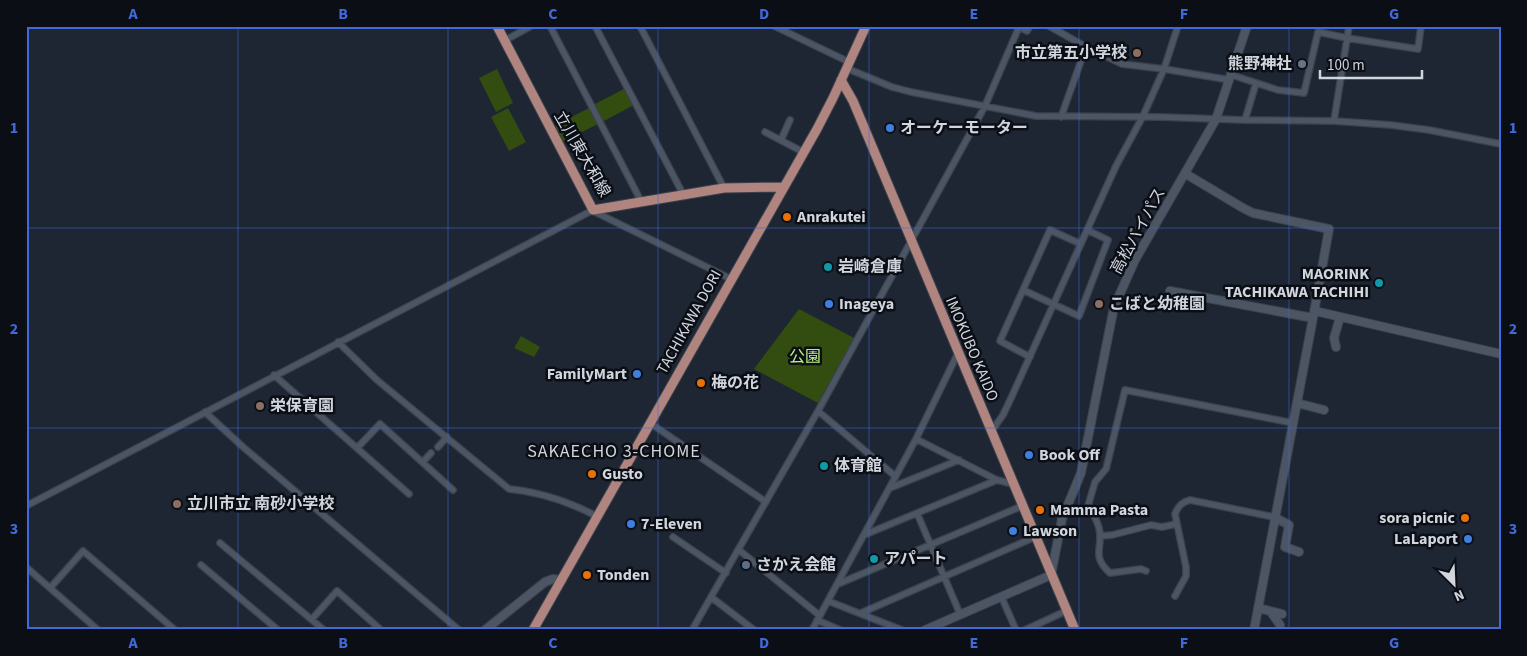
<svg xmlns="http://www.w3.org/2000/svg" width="1527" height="656" viewBox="0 0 1527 656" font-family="'Source Sans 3','Noto Sans JP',sans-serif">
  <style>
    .green { fill: #324d0f }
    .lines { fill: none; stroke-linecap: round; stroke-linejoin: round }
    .minor-casing { stroke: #3c424d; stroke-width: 8 }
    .tertiary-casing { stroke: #3c424d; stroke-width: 10 }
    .primary-casing { stroke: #3c424d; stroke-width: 11 }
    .minor { stroke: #4b5563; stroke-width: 5.5 }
    .tertiary { stroke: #4b5563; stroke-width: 8 }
    .primary { stroke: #b0847f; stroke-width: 9 }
    .grid { fill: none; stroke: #4169d9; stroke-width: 1; stroke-opacity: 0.55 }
    .education-dot { fill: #8d6e63; stroke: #0b0f15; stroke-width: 2 }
    .worship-dot { fill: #6b7280; stroke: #0b0f15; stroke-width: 2 }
    .shop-dot { fill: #3f7fe0; stroke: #0b0f15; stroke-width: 2 }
    .food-dot { fill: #e8710a; stroke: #0b0f15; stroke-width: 2 }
    .culture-dot { fill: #0f9aa8; stroke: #0b0f15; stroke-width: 2 }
    .service-dot { fill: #5c6f8a; stroke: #0b0f15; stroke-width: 2 }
    .labels { text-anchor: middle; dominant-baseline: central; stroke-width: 5; stroke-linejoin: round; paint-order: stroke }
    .poi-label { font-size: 16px; font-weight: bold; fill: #d0d5de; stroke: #0b0f15; text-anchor: start }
    .street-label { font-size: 16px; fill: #d0d5de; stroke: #0b0f15 }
    .park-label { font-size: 16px; fill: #bbf184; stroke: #0b0f15 }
    .neighbourhood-label { font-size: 18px; letter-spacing: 1px; fill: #d0d5de; stroke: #0b0f15 }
    .neatline { fill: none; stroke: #4169d9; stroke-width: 2 }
    .grid-label { font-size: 16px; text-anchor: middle; font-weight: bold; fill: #4169d9 }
  </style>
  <rect width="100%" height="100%" fill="#1e2633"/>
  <path class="green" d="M 497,69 L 513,103 L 496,112 L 479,78 Z
    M 624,89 L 634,105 L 602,122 L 593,105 Z
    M 508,108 L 526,142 L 509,151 L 491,117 Z
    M 589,108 L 598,124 L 562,142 L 555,128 L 558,124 Z
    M 799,309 L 854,338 L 818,403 L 754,369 Z
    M 521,336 L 540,347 L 534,357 L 514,348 Z"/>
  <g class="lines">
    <g class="minor-casing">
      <path id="minor" d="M 550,26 L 641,201
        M 595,26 L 683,194
        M 640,26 L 724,188
        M 774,26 L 849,62
        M 1017,26 L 1027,31 L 1030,26
        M 1049,26 L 1086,47 L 1122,64 L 1164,69 L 1230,80
        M 504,41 L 531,26
        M 846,68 L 892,87 L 911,92 L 1036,116 L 1161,117 L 1245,120 L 1334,121 L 1391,125 L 1429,130 L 1501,144
        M 1232,75 L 1278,90 L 1304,93 L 1318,32 L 1347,38 L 1418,49 L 1421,26
        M 1061,117 L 1086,47
        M 1245,120 L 1256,83
        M 1334,121 L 1349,26
        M 765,132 L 803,152
        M 781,140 L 790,120
        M 1023,290 L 1079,316 L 1108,240 L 1087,230
        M 338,342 L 377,380 L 509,489 C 540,492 570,502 598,517
        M 1030,357 L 1000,341 L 1050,230 L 1081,244
        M 274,375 L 409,494
        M 818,411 L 895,476
        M 205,412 L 243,447 L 459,630
        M 650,423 L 766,502
        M 991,432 L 1003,415 L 1012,396 L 1116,166 L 1143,116 L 1164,69 L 1178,26
        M 916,439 L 997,480 L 1013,484
        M 438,447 L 447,437
        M 357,448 L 380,424 L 453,490
        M 423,462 L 431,453
        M 890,488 L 959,460
        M 26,506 L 593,210 L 597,213 L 731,279
        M 917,513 L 960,614
        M 864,535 L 997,480
        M 1100,536 L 1112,535 L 1151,525 L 1162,527 L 1176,524
        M 673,537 L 726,573
        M 220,543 L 324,630
        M 739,550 L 819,615
        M 201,565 L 278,630
        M 26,567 L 98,630
        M 1146,571 L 1141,569 L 1110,573 C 1090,555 1104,548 1099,528 C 1097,520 1092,512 1088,506 L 1095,482 L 1106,469 L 1125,390 L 1293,423
        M 838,584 L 1022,506
        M 51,587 L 83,551 L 175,630
        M 1001,596 L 1016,630
        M 1175,596 L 1186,576 L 1186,567 L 1175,514 C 1178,506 1182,502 1190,500 L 1274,517
        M 711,597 L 754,630
        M 828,601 L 902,630
        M 861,613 L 1035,537
        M 312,619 L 337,591 L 381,630
        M 817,620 L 840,630
        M 692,630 L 818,411 L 985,106 L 1019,27
        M 812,630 L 916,439 L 958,353
        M 1025,630 L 1066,611"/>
    </g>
    <g class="tertiary-casing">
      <path id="tertiary" d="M 1186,174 L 1243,208 L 1253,213 L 1329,229 L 1313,318
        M 1170,291 L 1313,318 L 1254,630
        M 1315,311 L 1501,354
        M 1336,347 L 1334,338 L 1340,317
        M 1297,403 L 1324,410
        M 1274,517 L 1289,525 L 1285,547 L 1299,552
        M 1258,608 L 1282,614
        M 1271,612 L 1280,625
        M 485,630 L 545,582 L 553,579 L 562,580
        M 925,630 L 1051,575 L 1062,519 L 1081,473 L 1114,307 L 1135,260 L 1216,119 L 1247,26"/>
    </g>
    <g class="primary-casing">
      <path id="primary" d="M 497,26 L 593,210 L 724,188 L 783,187
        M 841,80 L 853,101 L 1075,630
        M 533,630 L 817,129 L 833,98 L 866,26"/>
    </g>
    <use href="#minor" class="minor"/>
    <use href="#tertiary" class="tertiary"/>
    <use href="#primary" class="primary"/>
  </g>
  <path class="grid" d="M 238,26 L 238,630M 448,26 L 448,630M 658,26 L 658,630M 869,26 L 869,630M 1079,26 L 1079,630M 1289,26 L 1289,630M 26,228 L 1501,228M 26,428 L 1501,428"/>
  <g class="education-dot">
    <circle cx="1137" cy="53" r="5"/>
    <circle cx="1099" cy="304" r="5"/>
    <circle cx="260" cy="406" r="5"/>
    <circle cx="177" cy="504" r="5"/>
  </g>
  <circle class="worship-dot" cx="1302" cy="64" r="5"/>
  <g class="shop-dot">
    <circle cx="890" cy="128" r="5"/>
    <circle cx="829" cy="304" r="5"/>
    <circle cx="637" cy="374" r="5"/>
    <circle cx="1029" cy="455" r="5"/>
    <circle cx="631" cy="524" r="5"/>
    <circle cx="1013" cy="531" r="5"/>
    <circle cx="1468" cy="539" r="5"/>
  </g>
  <g class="food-dot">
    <circle cx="787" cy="217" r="5"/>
    <circle cx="701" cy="383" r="5"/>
    <circle cx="592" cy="474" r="5"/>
    <circle cx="1040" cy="510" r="5"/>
    <circle cx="1465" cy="518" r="5"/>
    <circle cx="587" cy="575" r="5"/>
  </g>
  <g class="culture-dot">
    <circle cx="828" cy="267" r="5"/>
    <circle cx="1379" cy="283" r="5"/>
    <circle cx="824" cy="466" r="5"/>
    <circle cx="874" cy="559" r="5"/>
  </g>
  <circle class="service-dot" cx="746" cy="565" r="5"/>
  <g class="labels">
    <g class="poi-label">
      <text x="1127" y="53" text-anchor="end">市立第五小学校</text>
      <text x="1292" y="64" text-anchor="end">熊野神社</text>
      <text x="900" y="128">オーケーモーター</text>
      <text x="797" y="217">Anrakutei</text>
      <text x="838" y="267">岩崎倉庫</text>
      <text x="1369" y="274" text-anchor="end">MAORINK<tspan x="1369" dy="18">TACHIKAWA TACHIHI</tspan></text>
      <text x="839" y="304">Inageya</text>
      <text x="1109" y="304">こばと幼稚園</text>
      <text x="627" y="374" text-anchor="end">FamilyMart</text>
      <text x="711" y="383">梅の花</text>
      <text x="270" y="406">栄保育園</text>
      <text x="1039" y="455">Book Off</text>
      <text x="834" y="466">体育館</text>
      <text x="602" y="474">Gusto</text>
      <text x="187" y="504">立川市立 南砂小学校</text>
      <text x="1050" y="510">Mamma Pasta</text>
      <text x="1455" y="518" text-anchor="end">sora picnic</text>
      <text x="641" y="524">7-Eleven</text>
      <text x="1023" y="531">Lawson</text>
      <text x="1458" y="539" text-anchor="end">LaLaport</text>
      <text x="884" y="559">アパート</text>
      <text x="756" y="565">さかえ会館</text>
      <text x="597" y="575">Tonden</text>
    </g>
    <g class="street-label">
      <text transform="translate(582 154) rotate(60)">立川東大和線</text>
      <text transform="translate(1138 231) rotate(-61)">高松バイパス</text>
      <text transform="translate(689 322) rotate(-61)">TACHIKAWA DORI</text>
      <text transform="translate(972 349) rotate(67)">IMOKUBO KAIDO</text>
    </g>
    <g class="park-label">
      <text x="805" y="357">公園</text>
    </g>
    <g class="neighbourhood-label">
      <text x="614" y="451">SAKAECHO 3-CHOME</text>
    </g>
  </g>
  <rect width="1527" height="656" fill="none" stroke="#0b0f15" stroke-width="55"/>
  <g transform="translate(1454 584) rotate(156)" stroke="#0b0f15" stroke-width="4" paint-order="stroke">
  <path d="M0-4L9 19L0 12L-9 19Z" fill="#d0d5de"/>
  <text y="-8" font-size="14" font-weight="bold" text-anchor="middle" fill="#d0d5de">N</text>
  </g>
  <path d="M1320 70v8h102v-8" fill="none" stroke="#d0d5de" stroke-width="2.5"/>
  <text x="1327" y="70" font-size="15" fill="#d0d5de" stroke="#0b0f15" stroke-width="4" paint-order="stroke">100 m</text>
  <rect x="28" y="28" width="1472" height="600" class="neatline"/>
  <g class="grid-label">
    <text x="133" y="19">A</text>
    <text x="343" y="19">B</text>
    <text x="553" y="19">C</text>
    <text x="764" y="19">D</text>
    <text x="974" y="19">E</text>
    <text x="1184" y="19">F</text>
    <text x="1394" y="19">G</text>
    <text x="14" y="133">1</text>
    <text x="1513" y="133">1</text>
    <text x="14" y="334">2</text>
    <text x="1513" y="334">2</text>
    <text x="14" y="534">3</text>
    <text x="1513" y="534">3</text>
    <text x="133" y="648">A</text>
    <text x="343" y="648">B</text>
    <text x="553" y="648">C</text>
    <text x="764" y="648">D</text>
    <text x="974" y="648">E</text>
    <text x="1184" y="648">F</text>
    <text x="1394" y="648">G</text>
  </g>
</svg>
